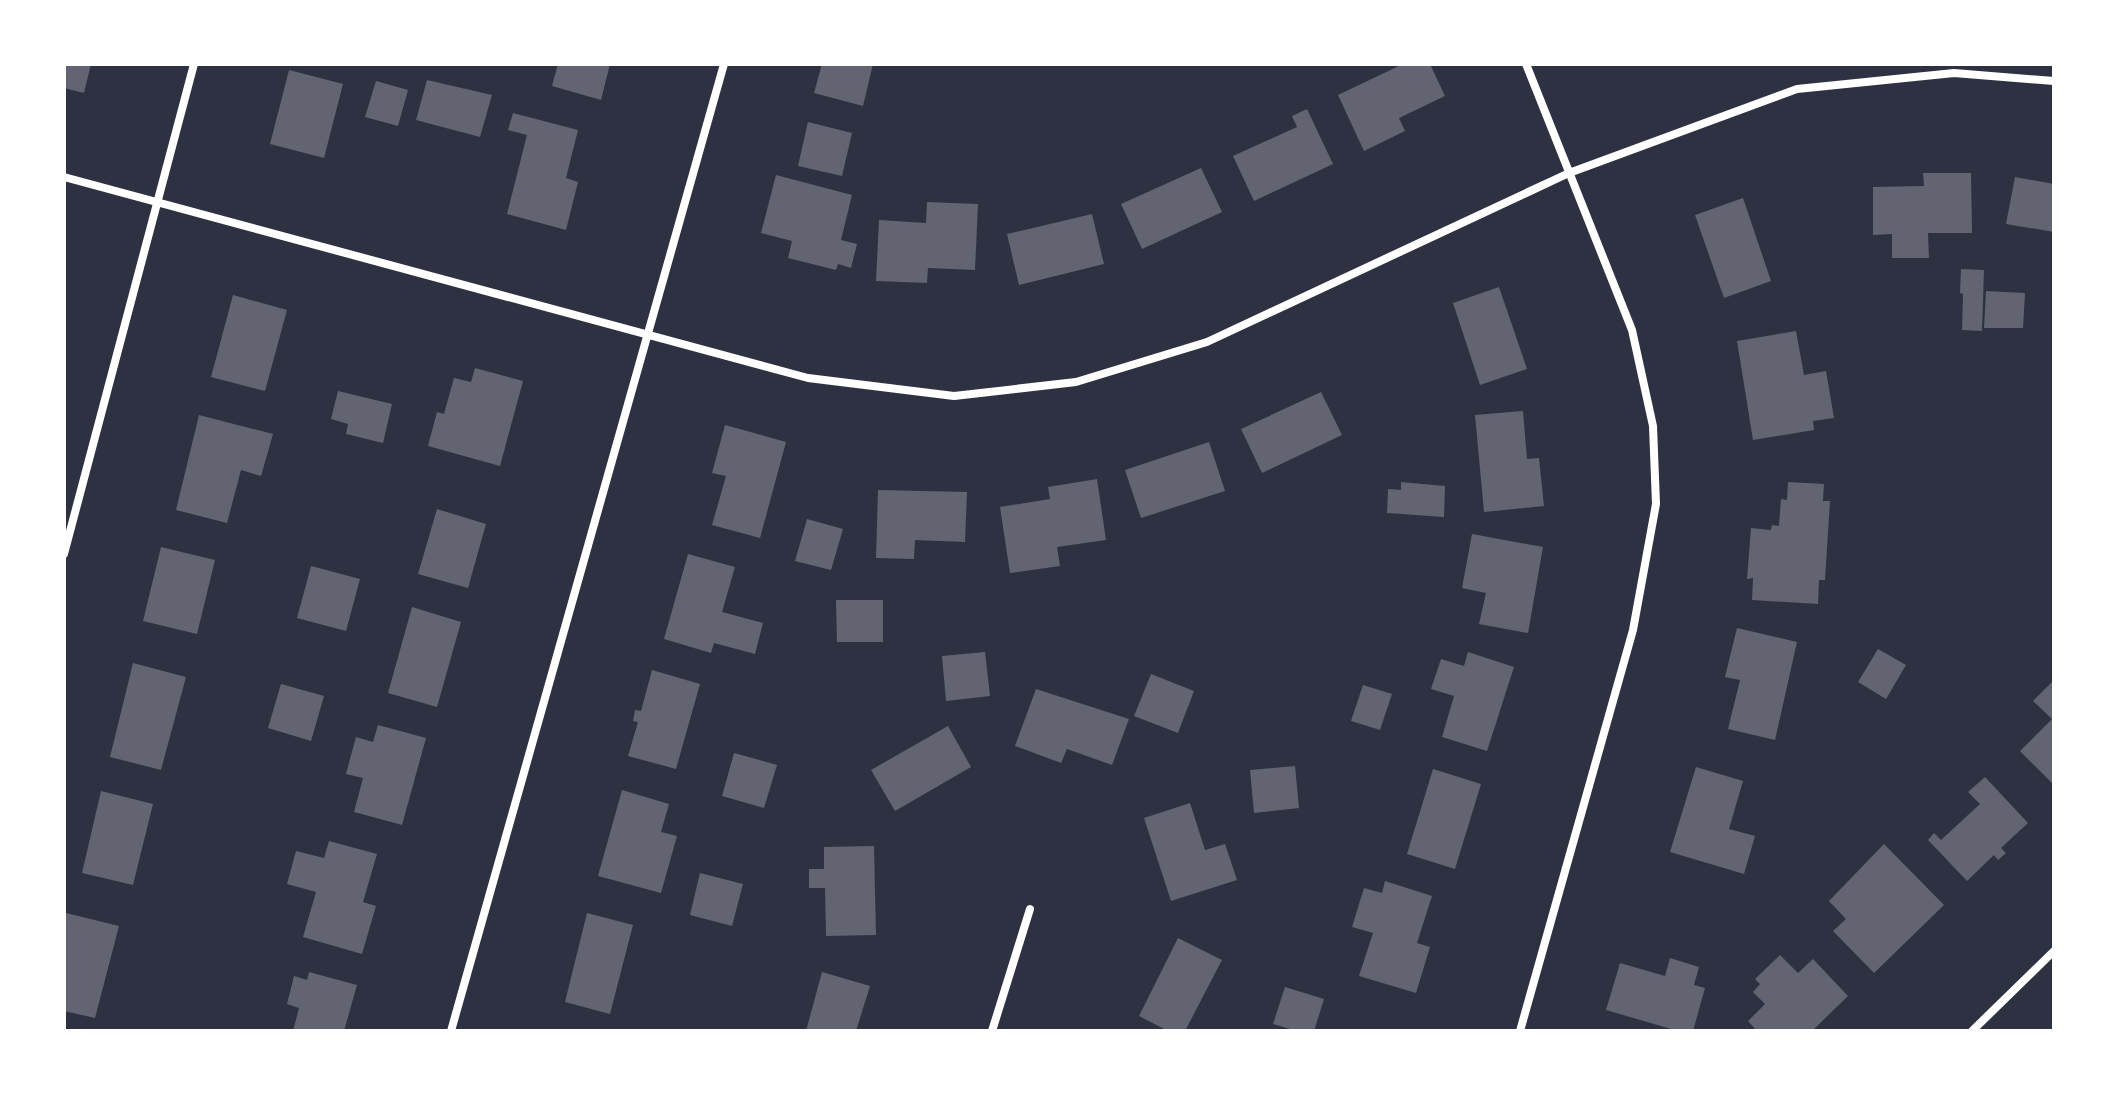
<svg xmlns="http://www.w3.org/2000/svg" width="2118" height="1095" viewBox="0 0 2118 1095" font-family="'IBM Plex Serif',serif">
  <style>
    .building { fill: #626471 }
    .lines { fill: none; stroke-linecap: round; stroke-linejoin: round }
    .minor { stroke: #fff; stroke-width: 8 }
  </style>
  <rect width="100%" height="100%" fill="#2d3142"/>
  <path class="building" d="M 64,64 L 91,64 L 84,93 L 64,88 Z
    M 558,64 L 610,64 L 601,100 L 552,86 Z
    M 822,64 L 873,64 L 863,106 L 814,93 Z
    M 1403,64 L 1430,64 L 1445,96 L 1399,118 L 1405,131 L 1364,151 L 1338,95 Z
    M 289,70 L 343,84 L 324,158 L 270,144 Z
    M 427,80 L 492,95 L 480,137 L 416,120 Z
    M 376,81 L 408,90 L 398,126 L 365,117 Z
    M 1307,109 L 1333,164 L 1254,201 L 1233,156 L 1297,127 L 1292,116 Z
    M 513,113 L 578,130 L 566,178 L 578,182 L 566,230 L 507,214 L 527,135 L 508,130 Z
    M 808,122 L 852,133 L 842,176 L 798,166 Z
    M 1201,168 L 1222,212 L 1142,249 L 1121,204 Z
    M 1923,173 L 1971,173 L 1972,233 L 1928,233 L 1929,258 L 1892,258 L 1892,234 L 1873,235 L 1873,187 L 1924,186 Z
    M 776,175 L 852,195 L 841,240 L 857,244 L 851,268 L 838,264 L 836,270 L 788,258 L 792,241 L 761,233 Z
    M 2015,177 L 2054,184 L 2054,232 L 2006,224 Z
    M 1743,198 L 1771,281 L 1724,298 L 1695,215 Z
    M 927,202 L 978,204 L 975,270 L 928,268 L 927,283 L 876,281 L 879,220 L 926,223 Z
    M 1092,214 L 1104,264 L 1019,285 L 1007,234 Z
    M 1961,269 L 1984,270 L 1982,331 L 1962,330 L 1963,294 L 1960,293 Z
    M 1499,287 L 1527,369 L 1480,385 L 1453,303 Z
    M 1986,291 L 2025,293 L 2023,328 L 1984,328 Z
    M 233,295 L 287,310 L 265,391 L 211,377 Z
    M 1796,331 L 1804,375 L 1826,371 L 1834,418 L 1813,421 L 1814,430 L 1753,440 L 1737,341 Z
    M 475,368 L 523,381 L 500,466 L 428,446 L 437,412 L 444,414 L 454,378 L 471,382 Z
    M 338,391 L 392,404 L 383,443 L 346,434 L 348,424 L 331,419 Z
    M 1321,392 L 1342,435 L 1262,473 L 1241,429 Z
    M 1523,411 L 1527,459 L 1539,458 L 1544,506 L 1484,512 L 1475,415 Z
    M 199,415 L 273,434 L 261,476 L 241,470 L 227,523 L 176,510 Z
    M 725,425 L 786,442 L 760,538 L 712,525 L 726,476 L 712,473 Z
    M 1209,442 L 1225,491 L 1141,518 L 1125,470 Z
    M 1097,479 L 1106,540 L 1057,547 L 1060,566 L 1010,573 L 1000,507 L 1050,499 L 1048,487 Z
    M 1401,482 L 1445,486 L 1444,517 L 1387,513 L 1388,489 L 1401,490 Z
    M 1788,482 L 1824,484 L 1823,501 L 1830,501 L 1825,580 L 1819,580 L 1818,604 L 1752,600 L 1753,578 L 1747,579 L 1751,528 L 1771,530 L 1772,525 L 1779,526 L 1781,499 L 1787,500 Z
    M 878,490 L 967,492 L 965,542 L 915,540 L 914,559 L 876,558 Z
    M 437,509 L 486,524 L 468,588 L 418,574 Z
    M 807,519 L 843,529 L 831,570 L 795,561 Z
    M 1472,534 L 1543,547 L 1528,633 L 1479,624 L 1486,593 L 1462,588 Z
    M 161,547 L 215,560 L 197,634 L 143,621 Z
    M 688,554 L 735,567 L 722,612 L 763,623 L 755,654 L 714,643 L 711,653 L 664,639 Z
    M 311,566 L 360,579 L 346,631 L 297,618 Z
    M 836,600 L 883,600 L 883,642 L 837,642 Z
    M 412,607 L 461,622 L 437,707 L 388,693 Z
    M 1737,628 L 1797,642 L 1775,740 L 1728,729 L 1740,680 L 1725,677 Z
    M 1878,649 L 1906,665 L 1886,699 L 1858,682 Z
    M 985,652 L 990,696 L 946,701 L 942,656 Z
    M 1468,652 L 1514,667 L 1487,751 L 1442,737 L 1454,696 L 1431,689 L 1441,659 L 1464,666 Z
    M 133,663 L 186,677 L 161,770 L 110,757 Z
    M 652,670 L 700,684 L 676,769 L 628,756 L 638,722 L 633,721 L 635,710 L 641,711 Z
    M 1151,674 L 1194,691 L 1178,733 L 1134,716 Z
    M 2054,680 L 2054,785 L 2020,751 L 2052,719 L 2033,701 Z
    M 281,684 L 324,696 L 311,741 L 268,728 Z
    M 1363,685 L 1392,694 L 1380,730 L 1351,721 Z
    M 1036,689 L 1129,719 L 1112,765 L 1067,749 L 1061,763 L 1015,746 Z
    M 378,725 L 426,738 L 402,825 L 354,812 L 363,778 L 346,774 L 356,737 L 373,742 Z
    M 948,726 L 971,767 L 895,811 L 871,770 Z
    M 734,753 L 777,765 L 764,808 L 722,796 Z
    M 1295,766 L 1299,808 L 1254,813 L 1250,770 Z
    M 1696,767 L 1743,781 L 1729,829 L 1755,836 L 1744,874 L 1670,852 Z
    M 1433,769 L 1481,784 L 1455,869 L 1407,854 Z
    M 1985,777 L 2028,823 L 2001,848 L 2006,853 L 1998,860 L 1994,855 L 1967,881 L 1928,840 L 1934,833 L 1941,840 L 1980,804 L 1968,792 Z
    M 622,790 L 669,804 L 661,832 L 677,836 L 661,893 L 598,876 Z
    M 101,791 L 153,804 L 133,885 L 82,873 Z
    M 1190,803 L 1205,850 L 1225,844 L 1237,880 L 1171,901 L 1144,818 Z
    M 329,841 L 377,854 L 363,902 L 376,906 L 362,954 L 303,937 L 316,892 L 287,884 L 296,851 L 324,858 Z
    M 1884,844 L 1944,905 L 1874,973 L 1833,931 L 1846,919 L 1829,901 Z
    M 874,846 L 876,935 L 826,936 L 825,888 L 809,888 L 809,869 L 824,869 L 824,847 Z
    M 700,873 L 743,884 L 732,926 L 690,915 Z
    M 1385,881 L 1432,896 L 1417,943 L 1430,947 L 1416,993 L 1359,976 L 1373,933 L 1352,927 L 1364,888 L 1382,893 Z
    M 66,913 L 119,926 L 95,1018 L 64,1011 Z
    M 587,913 L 633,925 L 610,1014 L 565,1002 Z
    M 1178,938 L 1222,960 L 1185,1031 L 1168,1031 L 1139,1016 Z
    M 1780,955 L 1798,973 L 1813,959 L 1848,996 L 1812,1031 L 1757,1031 L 1748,1021 L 1765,1004 L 1753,992 L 1760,984 L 1755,979 Z
    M 1670,958 L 1699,967 L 1694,985 L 1705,988 L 1693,1031 L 1678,1031 L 1606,1010 L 1620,963 L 1665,976 Z
    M 309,972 L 357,985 L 344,1031 L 293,1031 L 299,1008 L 287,1004 L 294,976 L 307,980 Z
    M 822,972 L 870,986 L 856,1031 L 806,1031 Z
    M 1285,987 L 1324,999 L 1314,1031 L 1297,1031 L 1273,1024 Z"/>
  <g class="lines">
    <path class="minor" d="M 64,177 L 808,378 L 954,396 L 1076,382 L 1207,342 L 1569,173 L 1797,89 L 1954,73 L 2054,81
      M 64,554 L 194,64
      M 451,1031 L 724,64
      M 992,1031 L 1030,909
      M 1520,1031 L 1633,630 L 1656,504 L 1653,426 L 1632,330 L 1526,64
      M 1972,1031 L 2054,951"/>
  </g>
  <rect width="2118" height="1095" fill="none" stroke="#ffffff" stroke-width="132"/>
</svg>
